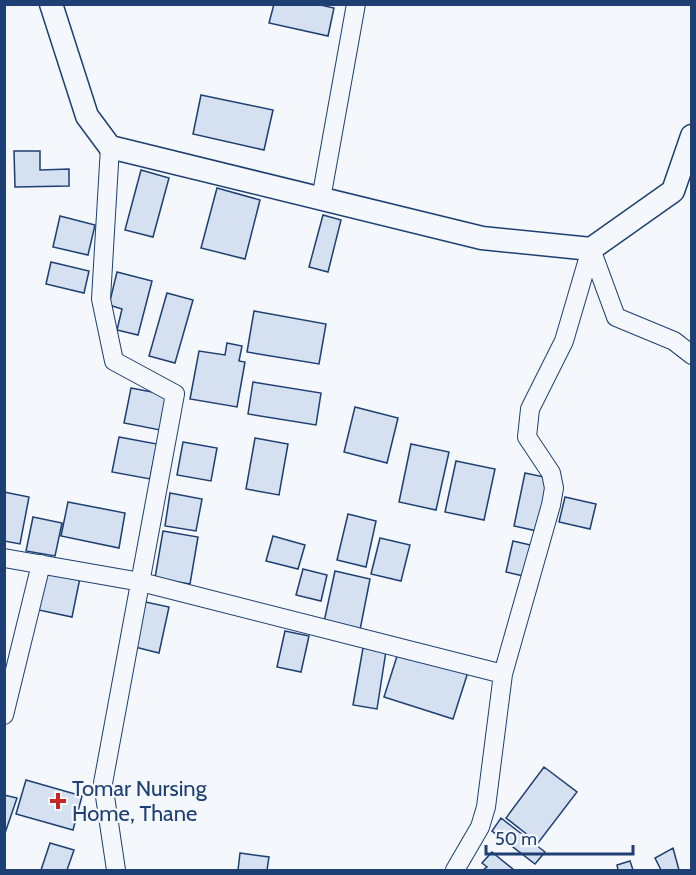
<svg xmlns="http://www.w3.org/2000/svg" width="696" height="875" viewBox="0 0 696 875" font-family="Cabin,sans-serif">
  <style>
    .building { fill: #d5e0f0; stroke: #1d3f73; stroke-width: 1.5 }
    .lines { fill: none; stroke-linecap: round; stroke-linejoin: round }
    .minor-casing { stroke: #1d3f73; stroke-width: 20 }
    .tertiary-casing { stroke: #1d3f73; stroke-width: 25 }
    .minor { stroke: #f4f7fb; stroke-width: 18 }
    .tertiary { stroke: #f4f7fb; stroke-width: 22 }
    .poi-dot { fill: #c62828; stroke: #f4f7fb; stroke-width: 2 }
    .labels { text-anchor: middle; dominant-baseline: central; stroke-width: 4.5; stroke-linejoin: round; paint-order: stroke }
    .poi-label { font-size: 22px; fill: #1d3f73; stroke: #f4f7fb; text-anchor: start }
  </style>
  <rect width="100%" height="100%" fill="#f4f7fb"/>
  <path class="building" d="M 274,4 L 316,4 L 334,8 L 328,36 L 269,23 Z
    M 201,95 L 273,110 L 264,150 L 193,134 Z
    M 14,151 L 40,151 L 40,170 L 69,169 L 69,186 L 15,187 Z
    M 141,170 L 169,178 L 153,237 L 125,230 Z
    M 217,188 L 260,200 L 245,259 L 201,248 Z
    M 323,215 L 341,220 L 328,272 L 309,267 Z
    M 60,216 L 95,225 L 88,255 L 53,247 Z
    M 51,262 L 89,271 L 84,293 L 46,284 Z
    M 117,272 L 152,281 L 138,335 L 117,330 L 122,309 L 109,305 Z
    M 167,293 L 193,300 L 175,363 L 149,356 Z
    M 254,311 L 326,324 L 319,364 L 247,352 Z
    M 227,343 L 242,346 L 239,361 L 245,362 L 237,407 L 190,399 L 199,351 L 225,355 Z
    M 253,382 L 321,393 L 316,425 L 248,414 Z
    M 131,388 L 168,395 L 160,430 L 124,423 Z
    M 355,407 L 398,418 L 387,463 L 344,452 Z
    M 119,437 L 157,444 L 150,479 L 112,472 Z
    M 255,438 L 288,444 L 279,495 L 246,489 Z
    M 183,442 L 217,448 L 211,481 L 177,475 Z
    M 411,444 L 449,452 L 436,510 L 399,502 Z
    M 456,461 L 495,469 L 484,520 L 445,512 Z
    M 525,473 L 549,478 L 537,531 L 514,526 Z
    M 4,492 L 29,497 L 20,544 L 4,541 Z
    M 170,493 L 202,499 L 196,531 L 165,526 Z
    M 565,497 L 596,504 L 590,529 L 559,522 Z
    M 68,502 L 125,513 L 119,548 L 61,536 Z
    M 348,514 L 376,521 L 366,567 L 337,560 Z
    M 33,517 L 62,523 L 55,556 L 26,551 Z
    M 163,531 L 198,537 L 190,584 L 155,578 Z
    M 273,536 L 305,545 L 298,569 L 266,561 Z
    M 380,538 L 410,545 L 401,581 L 371,574 Z
    M 513,541 L 535,546 L 528,577 L 506,572 Z
    M 43,565 L 81,573 L 72,617 L 34,609 Z
    M 303,569 L 327,575 L 321,601 L 296,595 Z
    M 335,571 L 370,579 L 360,630 L 324,622 Z
    M 141,601 L 169,607 L 159,653 L 131,646 Z
    M 285,631 L 309,636 L 301,672 L 277,667 Z
    M 363,648 L 386,651 L 377,709 L 353,705 Z
    M 399,650 L 468,672 L 453,719 L 384,697 Z
    M 544,767 L 577,792 L 538,843 L 506,818 Z
    M 26,780 L 82,796 L 73,830 L 16,814 Z
    M 4,795 L 17,798 L 4,836 Z
    M 501,818 L 545,852 L 535,864 L 492,831 Z
    M 50,843 L 74,850 L 67,870 L 41,870 Z
    M 673,848 L 679,870 L 661,870 L 655,858 Z
    M 492,852 L 514,870 L 483,870 L 487,867 L 482,863 Z
    M 240,853 L 269,857 L 267,870 L 238,870 Z
    M 630,861 L 633,870 L 618,870 L 617,865 Z"/>
  <g class="lines">
    <g class="minor-casing">
      <path id="minor" d="M 110,147 L 101,299 L 114,361 L 175,394 L 103,783 L 116,870
        M 321,199 L 356,4
        M 591,249 L 616,317 L 674,341 L 692,355
        M 4,558 L 141,582 L 503,674
        M 4,715 L 41,564
        M 455,870 L 480,827 L 486,807 L 503,674 L 551,505 L 554,488 L 551,473 L 527,437 L 530,409 L 564,341 L 591,249"/>
    </g>
    <g class="tertiary-casing">
      <path id="tertiary" d="M 51,4 L 87,116 L 110,147 L 482,238 L 591,249 L 673,191 L 692,136"/>
    </g>
    <use href="#minor" class="minor"/>
    <use href="#tertiary" class="tertiary"/>
  </g>
  <path class="poi-dot" d="M55 792h6v6h6v6h-6v6h-6v-6h-6v-6h6z"/>
  <g class="labels">
    <g class="poi-label">
      <text x="72" y="788">Tomar Nursing<tspan x="72" dy="25">Home, Thane</tspan></text>
    </g>
  </g>
  <rect width="696" height="875" fill="none" stroke="#1d3f73" stroke-width="12"/>
  <path d="M486 845v9h147v-9" fill="none" stroke="#1d3f73" stroke-width="3"/>
  <text x="495" y="845" font-size="18" fill="#1d3f73" stroke="#f4f7fb" stroke-width="4.5" paint-order="stroke">50 m</text>
</svg>
